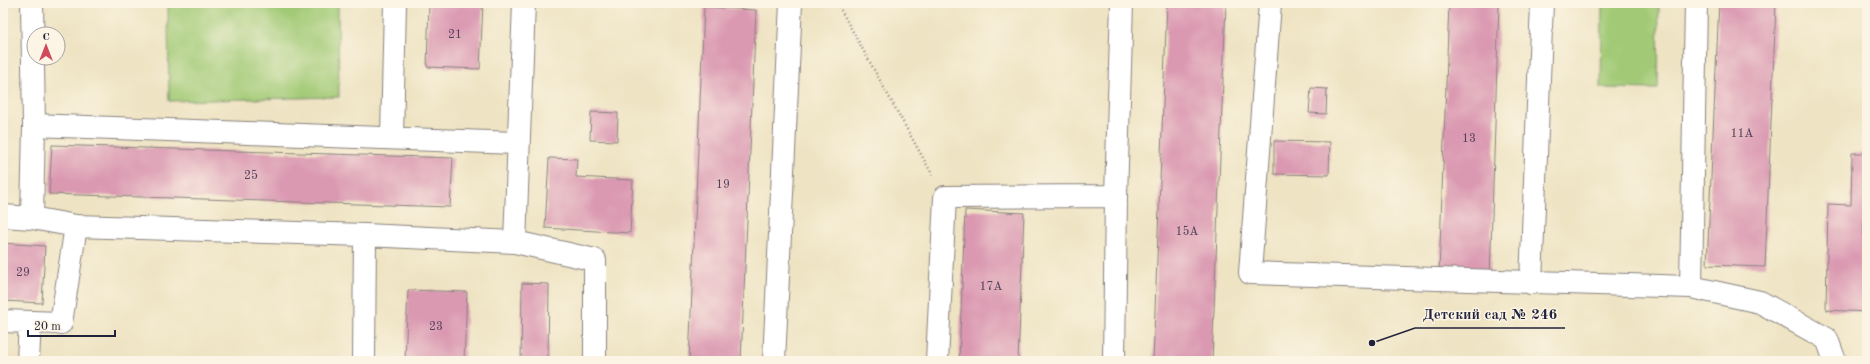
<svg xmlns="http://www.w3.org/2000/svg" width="1870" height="364" viewBox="0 0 1870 364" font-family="'Old Standard TT',serif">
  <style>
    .green { fill: #a2ca76; stroke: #627658 }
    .building { fill: #da98b1 }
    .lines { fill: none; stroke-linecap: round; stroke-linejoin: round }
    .minor-casing { stroke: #88827e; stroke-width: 24 }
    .path { stroke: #88827e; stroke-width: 2.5; stroke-dasharray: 1 3; stroke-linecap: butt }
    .minor { stroke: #fff; stroke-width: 22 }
    .labels { text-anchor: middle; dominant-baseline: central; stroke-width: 3; stroke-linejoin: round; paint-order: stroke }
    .number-label { font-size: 12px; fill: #504058 }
    .leader { fill: none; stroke: #22223b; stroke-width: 1.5 }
    .callout-dot { fill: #22223b; stroke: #fcf5e5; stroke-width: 1.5 }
    .callout-label { font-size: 15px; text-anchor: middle; font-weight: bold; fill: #22223b; stroke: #fcf5e5; stroke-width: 3; stroke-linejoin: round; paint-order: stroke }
  </style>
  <rect width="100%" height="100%" fill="#fcf5e5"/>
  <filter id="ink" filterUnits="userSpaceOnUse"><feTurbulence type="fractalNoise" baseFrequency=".025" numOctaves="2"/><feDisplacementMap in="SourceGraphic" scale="8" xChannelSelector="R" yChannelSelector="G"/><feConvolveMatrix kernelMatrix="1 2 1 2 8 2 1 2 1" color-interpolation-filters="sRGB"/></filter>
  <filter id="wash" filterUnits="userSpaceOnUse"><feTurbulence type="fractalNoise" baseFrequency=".012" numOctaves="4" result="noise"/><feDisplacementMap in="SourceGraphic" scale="16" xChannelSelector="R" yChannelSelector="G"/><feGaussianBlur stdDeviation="0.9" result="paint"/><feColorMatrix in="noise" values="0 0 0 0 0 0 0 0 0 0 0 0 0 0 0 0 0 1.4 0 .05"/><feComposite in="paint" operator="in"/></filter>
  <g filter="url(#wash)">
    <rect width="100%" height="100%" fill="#eee3c2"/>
    <path class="green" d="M 338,3 L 339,97 L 169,101 L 168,5 Z
      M 1602,3 L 1659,3 L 1658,89 L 1601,88 Z"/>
    <g id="blocks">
      <path class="building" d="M 429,3 L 483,3 L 480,69 L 427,67 Z
        M 1167,3 L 1226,3 L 1212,361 L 1153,361 Z
        M 1449,3 L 1499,3 L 1490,277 L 1439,274 Z
        M 1719,3 L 1776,3 L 1765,267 L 1707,265 Z
        M 704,7 L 756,10 L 741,361 L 689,361 Z
        M 1311,88 L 1327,89 L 1326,114 L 1309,113 Z
        M 591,112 L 618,113 L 617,141 L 590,140 Z
        M 1274,141 L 1330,142 L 1329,175 L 1274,174 Z
        M 52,145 L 453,158 L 450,207 L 49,194 Z
        M 1852,153 L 1867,153 L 1867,208 L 1864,208 L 1863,254 L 1867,254 L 1867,312 L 1826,310 L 1828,204 L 1851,205 Z
        M 549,158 L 577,159 L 576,177 L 633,180 L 630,233 L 545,228 Z
        M 965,210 L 1024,213 L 1018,361 L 959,361 Z
        M 3,243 L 45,246 L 42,303 L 3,301 Z
        M 522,283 L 549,284 L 548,361 L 521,361 Z
        M 408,290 L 467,292 L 464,361 L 405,361 Z"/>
    </g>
  </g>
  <g filter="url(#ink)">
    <use href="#blocks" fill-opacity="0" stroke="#88827e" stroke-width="1"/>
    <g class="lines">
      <g class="minor-casing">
        <path id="minor" d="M 32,3 L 34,125 L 518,143
          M 1270,3 L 1250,273 L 1691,287 L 1696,3
          M 34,125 L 32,218 L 76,226
          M 392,137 L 395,3
          M 3,216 L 32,218
          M 515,242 L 595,260 L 595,361
          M 1531,283 L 1542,3
          M 1691,287 L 1760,302 L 1827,339 L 1835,361
          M 3,321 L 61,323 L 76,226 L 365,235 L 515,242 L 524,3
          M 28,361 L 30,322
          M 364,361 L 365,235
          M 774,361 L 791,3
          M 937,361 L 945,197 L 1116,196
          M 1114,361 L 1116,196 L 1122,3"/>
      </g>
      <path class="path" d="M 837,3 L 933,176"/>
      <use href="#minor" class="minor"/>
    </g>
  </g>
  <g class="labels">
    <g class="number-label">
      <text x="455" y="35">21</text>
      <text x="1742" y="134">11А</text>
      <text x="1469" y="139">13</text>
      <text x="251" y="176">25</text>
      <text x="723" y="185">19</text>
      <text x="1187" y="232">15А</text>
      <text x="23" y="273">29</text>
      <text x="991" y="287">17А</text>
      <text x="436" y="327">23</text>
    </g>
  </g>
  <path class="leader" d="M1372 343L1415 328H1565"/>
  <circle class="callout-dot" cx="1372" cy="343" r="4"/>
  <g class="callout-label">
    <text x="1490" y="319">Детский сад № 246</text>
  </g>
  <rect width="1870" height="364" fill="none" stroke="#fcf5e5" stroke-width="16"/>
  <g transform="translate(46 46)"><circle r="19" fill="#fcf5e5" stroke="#a5a1a1"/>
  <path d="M0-3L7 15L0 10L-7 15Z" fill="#d1495b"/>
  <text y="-6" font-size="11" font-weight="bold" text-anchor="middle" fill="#22223b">С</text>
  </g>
  <path d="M28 330v6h87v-6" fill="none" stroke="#22223b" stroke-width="2"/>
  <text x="34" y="330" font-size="12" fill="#22223b" stroke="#fcf5e5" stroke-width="3" paint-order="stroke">20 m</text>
</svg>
